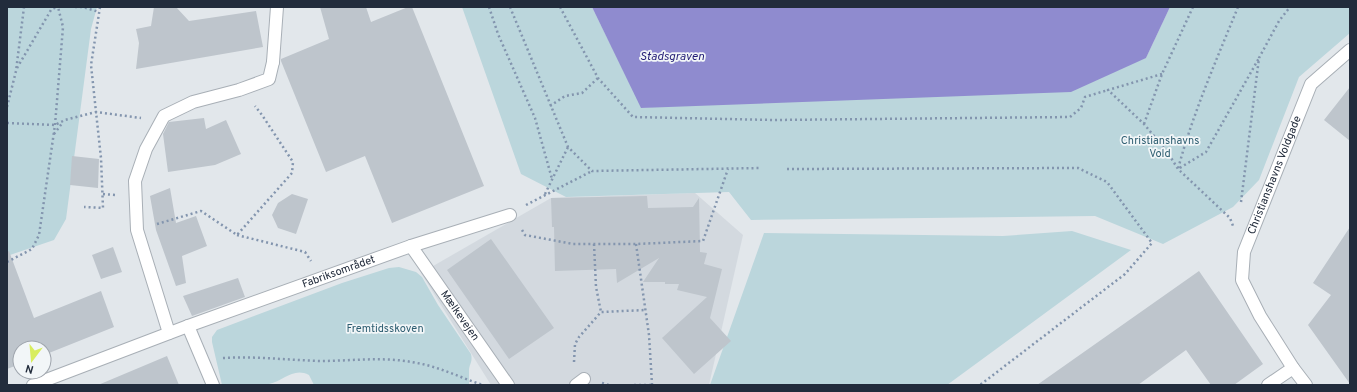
<svg xmlns="http://www.w3.org/2000/svg" width="1357" height="392" viewBox="0 0 1357 392" font-family="Overpass,sans-serif">
  <style>
    .built { fill: #d3d9df }
    .green { fill: #bbd6dc }
    .water { fill: #8f8bcf }
    .building { fill: #bec5cc }
    .lines { fill: none; stroke-linecap: round; stroke-linejoin: round }
    .lane-casing { stroke: #a8afb6; stroke-width: 14 }
    .street-casing { stroke: #a8afb6; stroke-width: 14 }
    .path { stroke: #8395ae; stroke-width: 2.5; stroke-dasharray: 2 3; stroke-linecap: butt }
    .lane { stroke: #fff; stroke-width: 12 }
    .street { stroke: #fff; stroke-width: 12 }
    .labels { text-anchor: middle; dominant-baseline: central; stroke-width: 3.5; stroke-linejoin: round; paint-order: stroke }
    .park-label { font-size: 11px; fill: #2e5e71; stroke: #f2f6f8 }
    .street-label { font-size: 11px; fill: #222c3c; stroke: #f2f6f8 }
    .water-label { font-size: 12px; font-style: italic; fill: #241e76; stroke: #f2f6f8 }
  </style>
  <rect width="100%" height="100%" fill="#e2e7eb"/>
  <path class="built" d="M 695,193 L 743,235 L 709,385 L 491,385 L 421,273 L 551,198 Z"/>
  <path class="green" d="M 7,7 L 97,7 L 91,29 L 66,219 L 54,240 L 7,256 Z
    M 462,7 L 592,7 L 642,108 L 1146,58 L 1170,7 L 1350,7 L 1350,33 L 1299,77 L 1259,180 L 1233,207 L 1163,244 L 1095,216 L 751,220 L 729,192 L 566,197 L 521,174 Z
    M 1072,231 L 1131,250 L 947,385 L 710,385 L 764,233 L 1003,236 Z
    M 399,267 L 416,272 L 422,277 L 438,305 L 471,354 C 473,362 469,364 469,371 C 469,375 469,380 469,385 L 314,385 L 309,375 C 293,367 284,381 269,384 C 256,387 237,385 222,385 L 212,342 L 212,337 L 217,330 L 342,283 L 389,268 Z"/>
  <path class="water" d="M 592,7 L 1170,7 L 1146,58 L 1071,92 L 641,108 Z"/>
  <path class="building" d="M 154,7 L 176,7 L 189,21 L 256,11 L 263,47 L 136,69 L 139,43 L 136,29 L 151,26 Z
    M 320,7 L 366,7 L 371,22 L 408,7 L 412,7 L 484,186 L 392,223 L 365,156 L 326,172 L 281,61 L 281,59 L 329,39 Z
    M 1350,87 L 1350,141 L 1324,120 Z
    M 204,118 L 206,129 L 226,120 L 241,154 L 215,165 L 168,172 L 163,134 L 169,122 Z
    M 72,156 L 99,159 L 98,188 L 70,185 Z
    M 170,188 L 176,223 L 196,216 L 207,246 L 182,256 L 186,283 L 176,286 L 156,230 L 150,196 Z
    M 292,194 L 308,199 L 296,234 L 278,228 L 272,215 L 278,203 Z
    M 647,196 L 648,208 L 693,207 L 699,198 L 700,252 L 707,253 L 704,264 L 722,269 L 710,318 L 731,341 L 694,374 L 662,338 L 707,297 L 677,290 L 679,284 L 665,284 L 665,282 L 643,282 L 659,258 L 617,283 L 616,269 L 555,271 L 554,227 L 552,227 L 551,198 Z
    M 1350,227 L 1350,384 L 1308,325 L 1331,295 L 1313,283 Z
    M 491,239 L 554,328 L 509,359 L 447,270 Z
    M 113,247 L 122,272 L 101,279 L 92,255 Z
    M 9,251 L 34,318 L 101,291 L 114,327 L 44,355 L 44,348 L 20,348 L 20,364 L 7,369 L 7,252 Z
    M 1199,271 L 1263,364 L 1234,385 L 1211,385 L 1186,350 L 1138,385 L 1037,385 Z
    M 238,278 L 245,297 L 192,316 L 183,296 Z
    M 167,356 L 179,385 L 98,385 Z"/>
  <g class="lines">
    <g class="lane-casing">
      <path id="lane" d="M 273,62 L 277,7"/>
    </g>
    <g class="street-casing">
      <g id="street">
        <path id="s1" d="M 411,246 L 508,385"/>
        <path d="M 188,326 L 213,385"/>
        <path d="M 169,333 L 137,230 L 135,181 L 146,149 L 164,116 L 193,102 L 239,90 L 269,79 L 273,62"/>
        <path id="s2" d="M 33,385 L 188,326 L 411,246 L 510,215"/>
        <path d="M 576,385 L 584,379"/>
        <path d="M 1268,385 L 1293,368"/>
        <path id="s3" d="M 1306,385 L 1293,368 L 1260,316 L 1242,280 L 1244,252 L 1311,84 L 1350,50"/>
      </g>
    </g>
    <path class="path" d="M 75,7 L 83,7 L 99,12
      M 100,7 L 91,65 L 96,112 L 141,118
      M 489,7 L 498,34 L 535,118 L 552,179
      M 510,7 L 568,147 L 592,171 L 761,168
      M 560,7 L 598,78 L 633,117 L 774,120 L 1070,117 L 1081,108 L 1085,97 L 1108,90
      M 1238,7 C 1216,61 1193,113 1178,169 L 1206,152 L 1259,58
      M 17,68 L 51,10 L 56,7
      M 1162,74 L 1108,90 L 1144,124 L 1168,153 L 1178,169 L 1230,218 L 1233,226
      M 550,106 L 565,96 L 582,93 L 598,78
      M 7,107 L 16,71 L 24,7
      M 7,123 L 55,125 L 65,120 L 96,112 L 101,158 L 103,208 L 84,207
      M 1144,124 L 1162,74 L 1193,7
      M 54,134 L 63,122
      M 787,169 L 1078,168 L 1107,182 L 1152,243 L 1125,274 L 980,385
      M 103,194 L 116,195
      M 545,194 L 568,147
      M 1241,202 L 1259,58 L 1279,21 L 1290,7
      M 526,205 L 592,171
      M 157,224 L 201,211 L 237,235 L 292,173 L 293,162 L 262,115 L 255,106
      M 522,230 L 525,235 L 573,244 L 636,244 L 703,241 L 728,169
      M 237,235 L 305,252 L 311,261
      M 594,244 L 596,287 L 601,312
      M 636,244 L 649,335 L 652,384
      M 7,262 L 32,249 L 39,235 L 55,125 L 63,27 L 58,7
      M 223,358 C 255,356 287,360 320,361 C 352,361 384,356 417,363 C 440,367 461,378 483,385
      M 574,362 L 575,344 L 579,337 L 601,312 L 646,310
      M 602,383 L 609,385
      M 634,385 L 653,385"/>
    <use href="#lane" class="lane"/>
    <use href="#street" class="street"/>
  </g>
  <g class="labels">
    <g class="park-label">
      <text x="1160" y="141">Christianshavns<tspan x="1160" dy="13">Vold</tspan></text>
      <text x="385" y="329">Fremtidsskoven</text>
    </g>
    <g class="street-label">
      <text stroke="none"><textPath href="#s3" startOffset="234">Christianshavns Voldgade</textPath></text>
      <text stroke="none"><textPath href="#s2" startOffset="326">Fabriksområdet</textPath></text>
      <text stroke="none"><textPath href="#s1" startOffset="85">Mælkevejen</textPath></text>
    </g>
    <g class="water-label">
      <text x="672" y="57">Stadsgraven</text>
    </g>
  </g>
  <rect width="1357" height="392" fill="none" stroke="#222c3c" stroke-width="16"/>
  <g transform="translate(32 360) rotate(196)"><circle r="19" fill="#f2f6f8" stroke="#9fa5ad"/>
  <path d="M0-3L7 15L0 10L-7 15Z" fill="#d8ed5e"/>
  <text y="-6" font-size="11" font-weight="bold" text-anchor="middle" fill="#222c3c">N</text>
  </g>
</svg>
